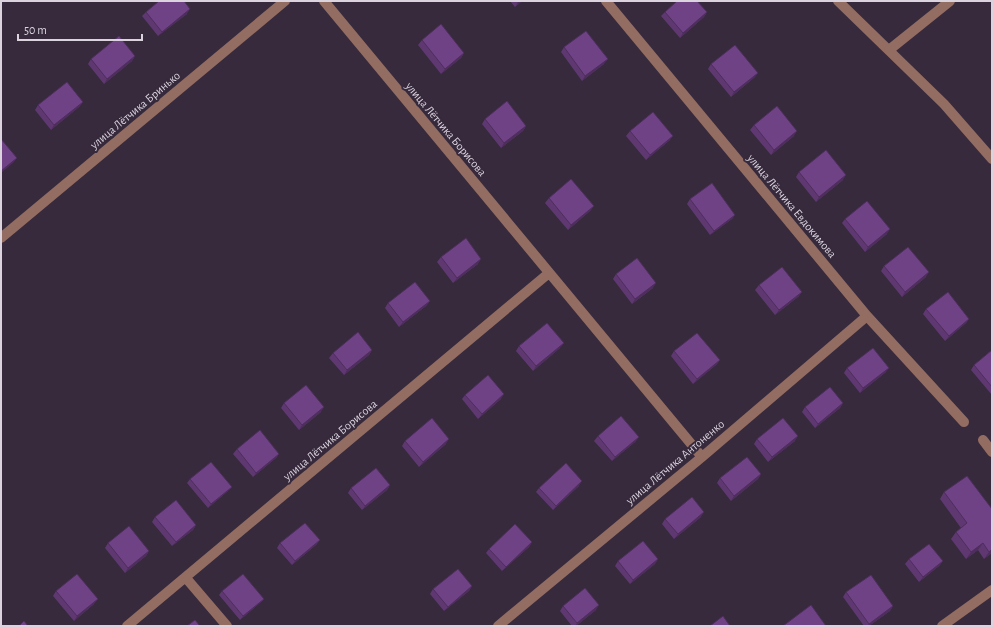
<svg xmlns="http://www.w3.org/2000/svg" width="993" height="627" viewBox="0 0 993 627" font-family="'Alegreya Sans',sans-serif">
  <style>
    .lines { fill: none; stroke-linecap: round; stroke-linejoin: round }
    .minor { stroke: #936c62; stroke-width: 10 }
    .wall { fill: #5f3872 }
    .shaded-wall { fill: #4e2e5d }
    .building { fill: #6f4185; stroke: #4e2e5d }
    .labels { text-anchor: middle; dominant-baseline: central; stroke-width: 4; stroke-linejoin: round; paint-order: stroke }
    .street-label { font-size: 12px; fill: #dbd4df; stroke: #362a3c }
  </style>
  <rect width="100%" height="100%" fill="#362a3c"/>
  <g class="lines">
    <path class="minor" d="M 324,1 L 702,457
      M 606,1 L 867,316 L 964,422
      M 838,1 L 944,104 L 992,159
      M 889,50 L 950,1
      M 1,238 L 285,1
      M 983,440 L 992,452
      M 186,578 L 227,626
      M 127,626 L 549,273
      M 498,626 L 702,457 L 867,316
      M 942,626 L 992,590"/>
  </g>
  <path class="wall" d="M 510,1 L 522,1 L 515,7 Z
    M 146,12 L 187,14 L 158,36 L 142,16 Z
    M 665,12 L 707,12 L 704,17 L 680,38 L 661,16 Z
    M 422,40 L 464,53 L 461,58 L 441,74 L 418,45 Z
    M 564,47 L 604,64 L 582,81 L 561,52 Z
    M 135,56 L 132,61 L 104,84 L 88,64 L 91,59 Z
    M 711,64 L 755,77 L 731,97 L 708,69 Z
    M 83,102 L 79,107 L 51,130 L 35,110 L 38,105 Z
    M 485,119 L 526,126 L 523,131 L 501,148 L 482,124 Z
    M 754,125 L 794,136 L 771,155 L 750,130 Z
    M 630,131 L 670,140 L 646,160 L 626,136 Z
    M 799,172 L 843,180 L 816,202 L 796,177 Z
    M 549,198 L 594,206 L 590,211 L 568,230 L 545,203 Z
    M 690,199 L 735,215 L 732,219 L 710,235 L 687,204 Z
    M 845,219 L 887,234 L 865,252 L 842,223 Z
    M 441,257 L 478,264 L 453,283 L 437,262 Z
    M 884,266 L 926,277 L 902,297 L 881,271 Z
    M 616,274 L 653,288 L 632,304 L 613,279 Z
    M 759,285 L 802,292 L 798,297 L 775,315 L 755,290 Z
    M 430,301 L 426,306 L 399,327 L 385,308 L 388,303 Z
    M 926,309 L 969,319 L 966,323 L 945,341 L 923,314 Z
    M 519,346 L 560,348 L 533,371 L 516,351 Z
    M 372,350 L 369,355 L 344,375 L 329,358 L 333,353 Z
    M 992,350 L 992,395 L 971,370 L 974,365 Z
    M 674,351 L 720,360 L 716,365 L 693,384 L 671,356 Z
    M 847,368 L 886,372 L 860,393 L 844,373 Z
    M 465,395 L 501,399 L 478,419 L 462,399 Z
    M 284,403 L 321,412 L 299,430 L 281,408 Z
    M 843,403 L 840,408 L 815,428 L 802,412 L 805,407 Z
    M 598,436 L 639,437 L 635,442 L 612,461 L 594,441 Z
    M 757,439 L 795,441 L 768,462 L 754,444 Z
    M 405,441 L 446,444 L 419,467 L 402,446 Z
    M 237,449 L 279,454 L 276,458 L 253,477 L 233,454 Z
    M 761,474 L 758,479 L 731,501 L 717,483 L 720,478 Z
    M 190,479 L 228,491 L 208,508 L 187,483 Z
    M 390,485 L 387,490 L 362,510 L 348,493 L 351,488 Z
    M 579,486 L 553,510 L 536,492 L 539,488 Z
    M 944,492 L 992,509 L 992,553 L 984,559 L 978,550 L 966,559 L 951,539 L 956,532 L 961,528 L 940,499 Z
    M 155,517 L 196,525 L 193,530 L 172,546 L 152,522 Z
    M 701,517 L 674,539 L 662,524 L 665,519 Z
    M 320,540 L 316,545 L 292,565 L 277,548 L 280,543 Z
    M 532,542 L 529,547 L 502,571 L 486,553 L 489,549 Z
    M 108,543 L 149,551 L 146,556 L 125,573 L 105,548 Z
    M 658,559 L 655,564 L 630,584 L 615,566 L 618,561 Z
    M 909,559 L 943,561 L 939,566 L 919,582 L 905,564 Z
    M 472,586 L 469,591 L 444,611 L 430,594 L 433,589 Z
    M 56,591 L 94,604 L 74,621 L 53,596 Z
    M 222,591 L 264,599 L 260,603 L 240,620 L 219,595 Z
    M 846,592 L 893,606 L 890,611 L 869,626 L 864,626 L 843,597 Z
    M 563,606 L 596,610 L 576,626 L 572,626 L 560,611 Z"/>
  <path class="shaded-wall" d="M 520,1 L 522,1 L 515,7 L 518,2 Z
    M 190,9 L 187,14 L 158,36 L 162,32 Z
    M 707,12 L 704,17 L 680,38 L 683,33 Z
    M 464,53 L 461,58 L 441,74 L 445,69 Z
    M 135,56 L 132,61 L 104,84 L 107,79 Z
    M 608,59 L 604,64 L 582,81 L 585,76 Z
    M 758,73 L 755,77 L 731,97 L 734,92 Z
    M 83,102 L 79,107 L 51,130 L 54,125 Z
    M 526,126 L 523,131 L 501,148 L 504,143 Z
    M 797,131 L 794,136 L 771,155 L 774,150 Z
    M 673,136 L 670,140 L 646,160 L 650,155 Z
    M 17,158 L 13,163 L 1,173 L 1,171 Z
    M 846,175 L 843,180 L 816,202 L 819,197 Z
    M 594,206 L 590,211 L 568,230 L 571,225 Z
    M 735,215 L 732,219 L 710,235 L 714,231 Z
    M 890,229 L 887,234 L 865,252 L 868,247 Z
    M 481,259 L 478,264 L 453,283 L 457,278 Z
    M 929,272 L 926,277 L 902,297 L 905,292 Z
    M 656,283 L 653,288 L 632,304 L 635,299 Z
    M 802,292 L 798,297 L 775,315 L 779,310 Z
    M 430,301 L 426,306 L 399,327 L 403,322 Z
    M 969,319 L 966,323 L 945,341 L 949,336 Z
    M 564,343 L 560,348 L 533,371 L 536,366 Z
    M 372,350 L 369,355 L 344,375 L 347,370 Z
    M 720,360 L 716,365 L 693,384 L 697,379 Z
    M 889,368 L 886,372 L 860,393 L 863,388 Z
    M 504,394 L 501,399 L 478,419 L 482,414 Z
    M 843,403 L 840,408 L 815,428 L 818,424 Z
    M 324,407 L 321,412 L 299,430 L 302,425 Z
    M 798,436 L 795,441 L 768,462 L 772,457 Z
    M 639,437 L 635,442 L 612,461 L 615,457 Z
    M 449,439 L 446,444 L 419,467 L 423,462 Z
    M 279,454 L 276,458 L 253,477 L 256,473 Z
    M 761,474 L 758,479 L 731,501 L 734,496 Z
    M 582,481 L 579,486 L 553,510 L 556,506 Z
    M 390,485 L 387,490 L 362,510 L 365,506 Z
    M 232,487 L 228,491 L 208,508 L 211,504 Z
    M 704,512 L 701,517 L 674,539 L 678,534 Z
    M 196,525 L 193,530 L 172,546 L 176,542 Z
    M 320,540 L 316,545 L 292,565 L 295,561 Z
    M 532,542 L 529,547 L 502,571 L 506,567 Z
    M 983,543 L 978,550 L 966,559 L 971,552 Z
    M 992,549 L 992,553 L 984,559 L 989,552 Z
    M 149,551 L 146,556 L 125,573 L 128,568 Z
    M 658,559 L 655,564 L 630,584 L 633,580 Z
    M 943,561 L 939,566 L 919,582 L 923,577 Z
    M 472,586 L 469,591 L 444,611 L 448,607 Z
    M 98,599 L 94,604 L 74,621 L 77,616 Z
    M 264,599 L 260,603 L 240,620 L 243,616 Z
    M 599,605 L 596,610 L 576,626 L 575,626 L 577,623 Z
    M 893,606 L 890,611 L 869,626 L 867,626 L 869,624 Z"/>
  <path class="building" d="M 159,1 L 184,1 L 190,9 L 162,32 L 146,12 Z
    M 677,1 L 697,1 L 707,12 L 683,33 L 665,12 Z
    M 441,24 L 464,53 L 445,69 L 422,40 Z
    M 586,31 L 608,59 L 585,76 L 564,47 Z
    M 119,36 L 135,56 L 107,79 L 91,59 Z
    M 735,45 L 758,73 L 734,92 L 711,64 Z
    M 67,82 L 83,102 L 54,125 L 38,105 Z
    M 507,101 L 526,126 L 504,143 L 485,119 Z
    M 777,106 L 797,131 L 774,150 L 754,125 Z
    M 653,112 L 673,136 L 650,155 L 630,131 Z
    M 1,139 L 17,158 L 1,171 Z
    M 826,150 L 846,175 L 819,197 L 799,172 Z
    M 571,179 L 594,206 L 571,225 L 549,198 Z
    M 712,183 L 735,215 L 714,231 L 690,199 Z
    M 867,201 L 890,229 L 868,247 L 845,219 Z
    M 466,238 L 481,259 L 457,278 L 441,257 Z
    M 908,247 L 929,272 L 905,292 L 884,266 Z
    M 637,258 L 656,283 L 635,299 L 616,274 Z
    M 782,267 L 802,292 L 779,310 L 759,285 Z
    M 415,282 L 430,301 L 403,322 L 388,303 Z
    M 948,292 L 969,319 L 949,336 L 926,309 Z
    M 547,323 L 564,343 L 536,366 L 519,346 Z
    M 358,332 L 372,350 L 347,370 L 333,353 Z
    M 697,333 L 720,360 L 697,379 L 674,351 Z
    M 873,348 L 889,368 L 863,388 L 847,368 Z
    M 992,350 L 992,387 L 974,365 Z
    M 488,375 L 504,394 L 482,414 L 465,395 Z
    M 306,385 L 324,407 L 302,425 L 284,403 Z
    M 830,387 L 843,403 L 818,424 L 805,407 Z
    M 621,416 L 639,437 L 615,457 L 598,436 Z
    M 432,418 L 449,439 L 423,462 L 405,441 Z
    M 783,418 L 798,436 L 772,457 L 757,439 Z
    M 260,430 L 279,454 L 256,473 L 237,449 Z
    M 747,457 L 761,474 L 734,496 L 720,478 Z
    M 211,462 L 232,487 L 211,504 L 190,479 Z
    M 566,463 L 582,481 L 556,506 L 539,488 Z
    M 376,468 L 390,485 L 365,506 L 351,488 Z
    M 967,476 L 992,509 L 992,549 L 989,552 L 983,543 L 971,552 L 956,532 L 967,523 L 944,492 Z
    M 692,497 L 704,512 L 678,534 L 665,519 Z
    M 176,500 L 196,525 L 176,542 L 155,517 Z
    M 305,523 L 320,540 L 295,561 L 280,543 Z
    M 515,524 L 532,542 L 506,567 L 489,549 Z
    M 129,526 L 149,551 L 128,568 L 108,543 Z
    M 643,541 L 658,559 L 633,580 L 618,561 Z
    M 929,544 L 943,561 L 923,577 L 909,559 Z
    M 458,569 L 472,586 L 448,607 L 433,589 Z
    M 77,574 L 98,599 L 77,616 L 56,591 Z
    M 243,574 L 264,599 L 243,616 L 222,591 Z
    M 871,575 L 893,606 L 869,624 L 846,592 Z
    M 585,588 L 599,605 L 577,623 L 563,606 Z
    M 811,605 L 826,626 L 783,626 Z
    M 723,616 L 730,626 L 710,626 Z
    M 195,620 L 200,626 L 187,626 Z
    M 24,621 L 28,626 L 19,626 Z"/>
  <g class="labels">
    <g class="street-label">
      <text transform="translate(135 110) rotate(-40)">улица Лётчика Бринько</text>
      <text transform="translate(446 129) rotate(50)">улица Лётчика Борисова</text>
      <text transform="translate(792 206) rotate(50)">улица Лётчика Евдокимова</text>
      <text transform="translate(330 440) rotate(-40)">улица Лётчика Борисова</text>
      <text transform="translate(675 462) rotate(-40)">улица Лётчика Антоненко</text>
    </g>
  </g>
  <rect width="993" height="627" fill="none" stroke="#dbd4df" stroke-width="4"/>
  <path d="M18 34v6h124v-6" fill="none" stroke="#dbd4df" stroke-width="2"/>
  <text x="24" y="34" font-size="12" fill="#dbd4df" stroke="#362a3c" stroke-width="3" paint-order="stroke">50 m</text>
</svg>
